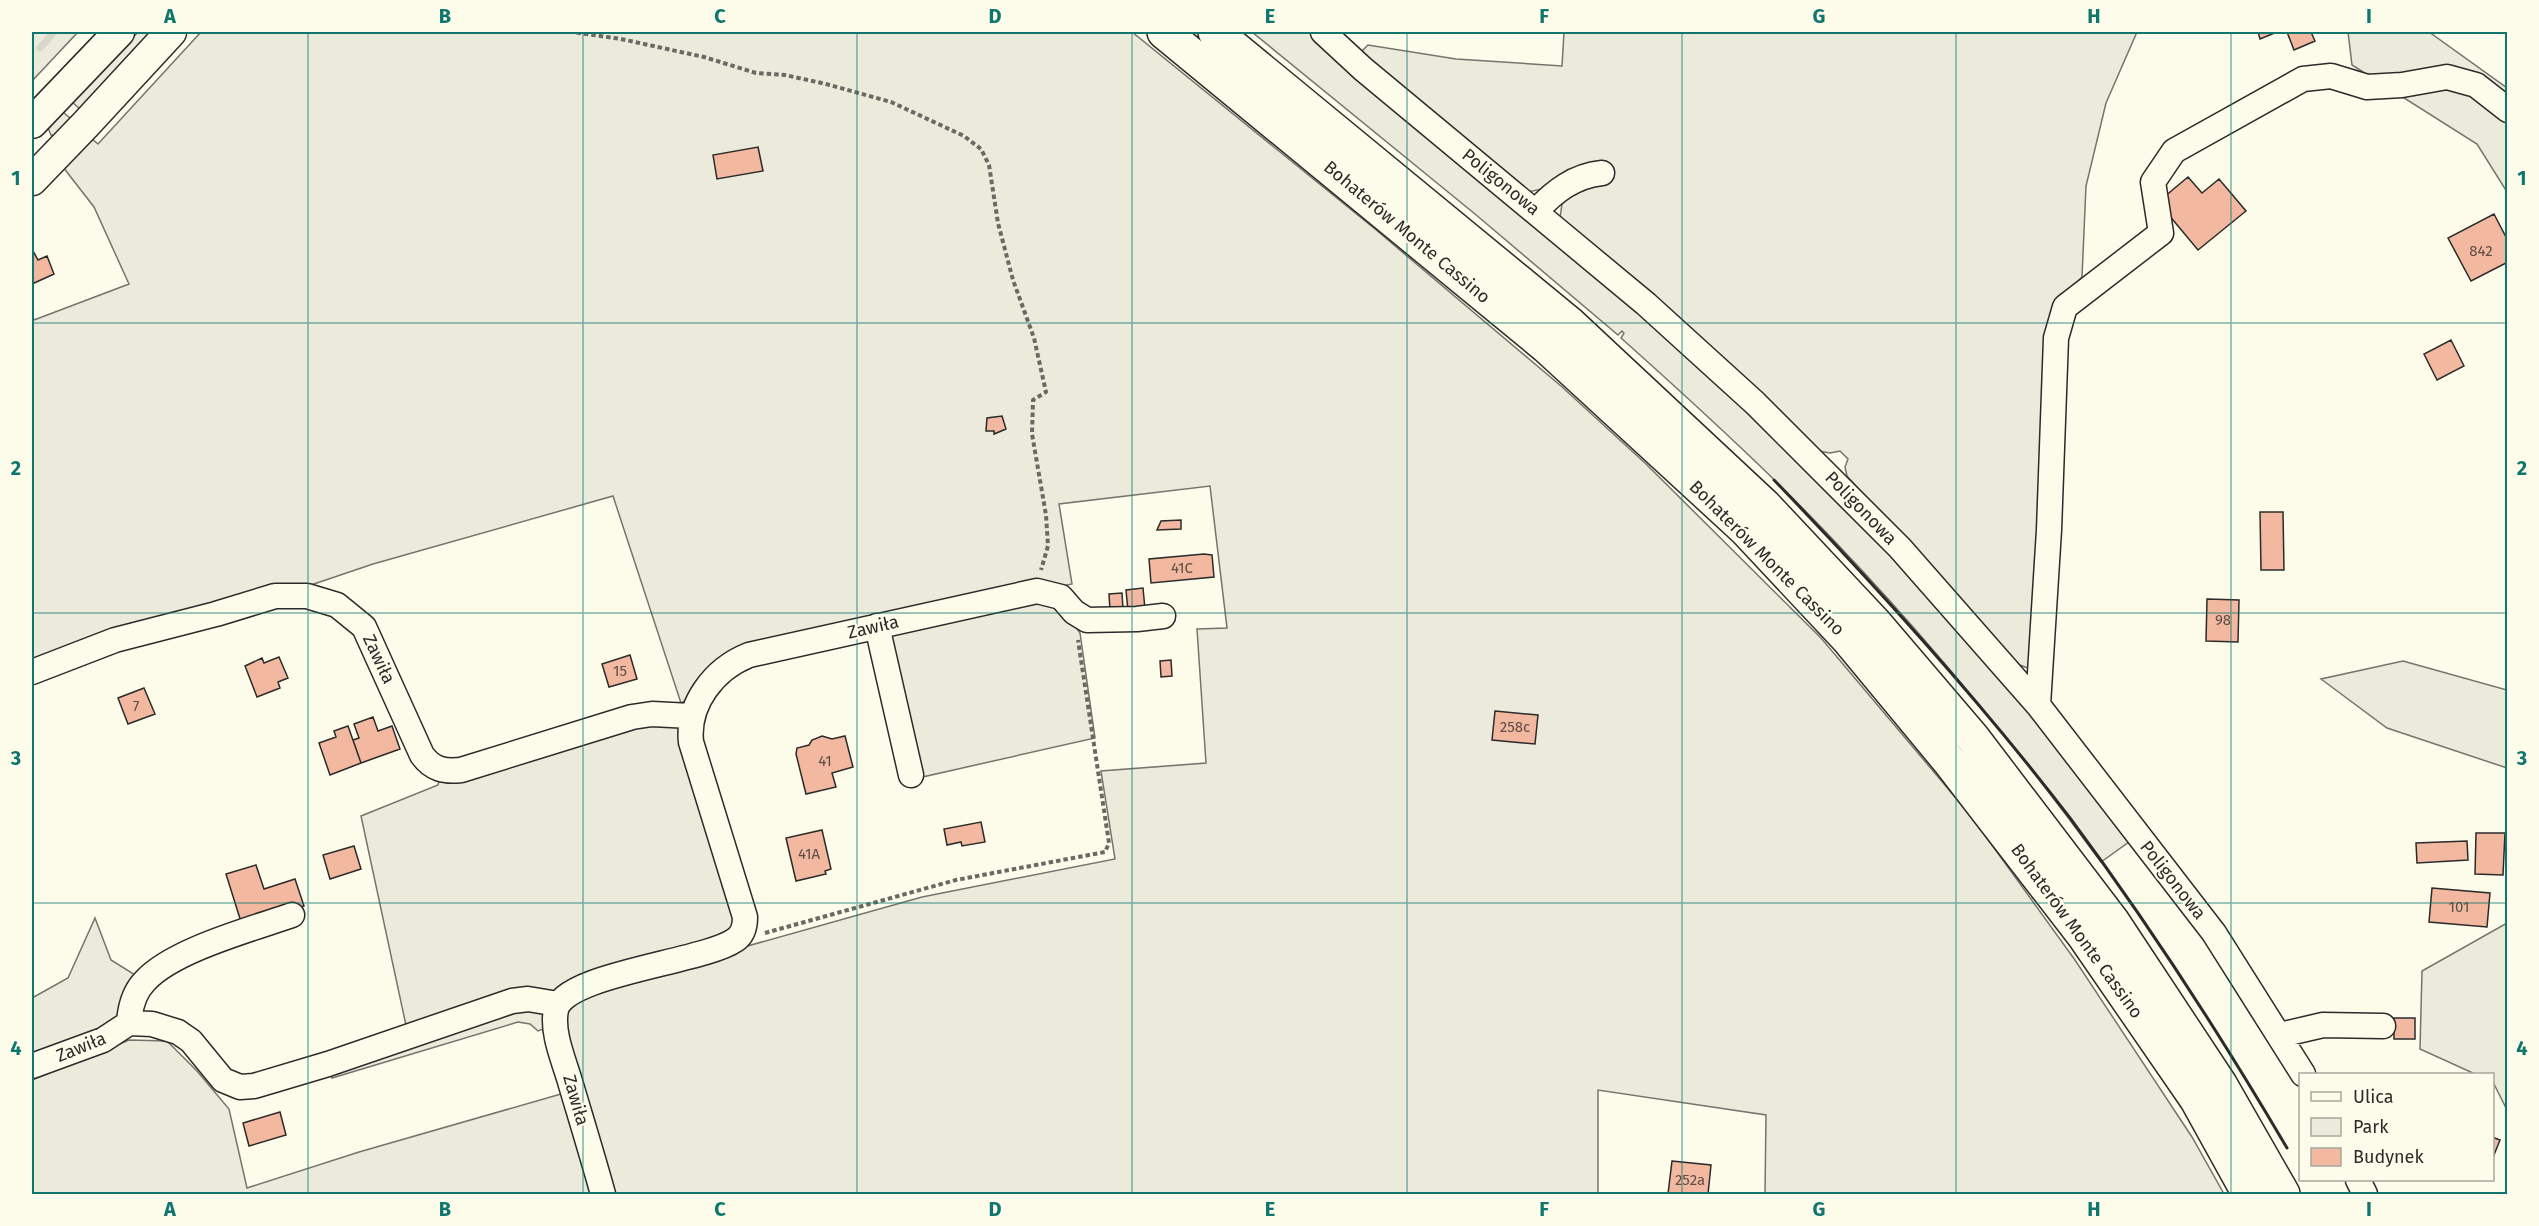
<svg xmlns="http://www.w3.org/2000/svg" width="2539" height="1226" viewBox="0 0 2539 1226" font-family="'Fira Sans',sans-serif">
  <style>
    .green { fill: #ecebdb; stroke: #74746e; stroke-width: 1.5 }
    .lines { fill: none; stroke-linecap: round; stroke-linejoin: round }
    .stream { stroke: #d8d7c9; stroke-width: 7 }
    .building { fill: #f2b8a0; stroke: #2b2b2b; stroke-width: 1.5 }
    .minor-casing { stroke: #2b2b2b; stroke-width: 27 }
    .major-casing { stroke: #2b2b2b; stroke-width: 33 }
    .highway-casing { stroke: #2b2b2b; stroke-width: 36 }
    .path { stroke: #6a6964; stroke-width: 4; stroke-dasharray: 4.5 3; stroke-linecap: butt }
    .minor { stroke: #fdfbea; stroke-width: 24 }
    .major { stroke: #fdfbea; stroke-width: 30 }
    .highway { stroke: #fdfbea; stroke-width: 33 }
    .wall { stroke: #2b2b2b; stroke-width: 3 }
    .grid { fill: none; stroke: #0f766e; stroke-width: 1.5; stroke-opacity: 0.55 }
    .labels { text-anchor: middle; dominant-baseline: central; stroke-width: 4.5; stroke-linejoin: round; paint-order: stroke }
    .number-label { font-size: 15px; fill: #5d4e48 }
    .street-label { font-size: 18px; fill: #2b2b2b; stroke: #fdfbea }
    .neatline { fill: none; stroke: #0f766e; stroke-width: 2 }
    .grid-label { font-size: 20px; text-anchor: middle; font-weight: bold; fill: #0f766e }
  </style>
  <rect width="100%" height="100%" fill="#fdfbea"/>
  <path class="green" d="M 32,32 L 78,32 L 32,81 Z
    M 138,32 L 153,32 L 80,109 L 72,102 Z
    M 201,32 L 1132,32 L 1375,229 L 1561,386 L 1646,464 L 1821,638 L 1971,816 L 2075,960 L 2192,1137 L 2224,1194 L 1765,1194 L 1766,1115 L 1598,1090 L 1598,1194 L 609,1194 L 565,1044 L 564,1013 L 591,990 L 922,897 L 1115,859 L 1101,771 L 1206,763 L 1197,629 L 1227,628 L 1210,486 L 1059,504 L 1072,584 L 821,633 L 681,703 L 613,496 L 373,564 L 305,587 L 32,668 L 32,315 L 34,320 L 129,284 L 94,207 L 63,167 L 92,139 L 98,144 Z
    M 1252,32 L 1310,32 L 1324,46 L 1644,314 L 1819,479 L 1984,654 L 2133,839 L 2101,862 C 1998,721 1883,585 1758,464 C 1713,421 1667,379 1621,338 L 1624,333 L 1622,331 L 1618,335 L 1475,214 Z
    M 1564,32 L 2137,32 L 2106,103 L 2086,186 L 2082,277 L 2057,304 L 2037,657 L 2028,668 L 2017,664 L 1847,476 L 1845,467 L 1848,459 L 1840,451 L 1830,453 L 1818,451 L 1560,218 L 1563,197 L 1551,187 L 1528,192 L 1359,54 L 1368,45 L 1456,59 L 1562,66 Z
    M 2348,32 L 2429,32 L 2507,88 L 2507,192 L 2477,144 L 2352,65 Z
    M 63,112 L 71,119 L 55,136 L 51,135 L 48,128 Z
    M 1038,598 L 1059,602 L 1080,633 L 1095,738 L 918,778 L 888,631 Z
    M 2403,661 L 2507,690 L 2507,768 L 2387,728 L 2321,679 Z
    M 633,722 L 675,723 L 679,729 L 736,921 L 726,937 L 557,993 L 407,1030 L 361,816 L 438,785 L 440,777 Z
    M 95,918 L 111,960 L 140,978 L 122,1018 L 32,1060 L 32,998 L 68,978 Z
    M 2507,923 L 2507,1110 L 2493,1082 L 2492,1074 L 2475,1074 L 2420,1049 L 2422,971 Z
    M 527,1004 L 547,1015 L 549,1027 L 538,1031 L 530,1024 L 518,1022 L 332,1078 L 329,1070 Z
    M 129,1040 L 167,1041 L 197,1071 L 229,1109 L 247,1188 L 359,1152 L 568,1092 L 598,1194 L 32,1194 L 32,1080 Z"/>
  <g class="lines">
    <path class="stream" d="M 40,48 L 54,32"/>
  </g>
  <path class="building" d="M 2258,32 L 2277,32 L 2260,39 Z
    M 2287,32 L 2311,32 L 2315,41 L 2294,50 Z
    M 758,147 L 763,171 L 717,179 L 713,155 Z
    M 2188,177 L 2202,193 L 2219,179 L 2246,211 L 2198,250 L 2158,202 Z
    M 2494,214 L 2508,241 L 2508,262 L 2471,281 L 2448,238 Z
    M 32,249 L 38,260 L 47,256 L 54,274 L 32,284 Z
    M 2451,340 L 2464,366 L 2437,380 L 2424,354 Z
    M 1002,416 L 1006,429 L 994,434 L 994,431 L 986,431 L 987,418 Z
    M 2260,512 L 2283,512 L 2284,570 L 2261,570 Z
    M 1181,520 L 1181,529 L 1157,530 L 1161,521 Z
    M 1204,554 L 1212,555 L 1214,577 L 1151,583 L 1149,559 Z
    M 1143,588 L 1145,609 L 1128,611 L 1126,590 Z
    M 1122,593 L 1123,609 L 1110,610 L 1109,594 Z
    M 2207,599 L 2239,600 L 2238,642 L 2206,641 Z
    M 630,655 L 637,679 L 609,687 L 602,664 Z
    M 279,657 L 288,678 L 278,682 L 280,688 L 257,697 L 245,666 L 262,658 L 264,663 Z
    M 1171,660 L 1172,676 L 1161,677 L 1160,661 Z
    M 144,688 L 155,714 L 128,724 L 118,698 Z
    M 1495,711 L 1538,715 L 1535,744 L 1492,740 Z
    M 373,717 L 378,731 L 392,726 L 400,749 L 361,763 L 353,740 L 359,738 L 354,724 Z
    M 348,726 L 361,763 L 330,775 L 319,743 L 336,737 L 334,731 Z
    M 822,736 L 832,739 L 845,736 L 853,767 L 832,773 L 836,787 L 806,794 L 796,754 L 797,748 L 809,745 L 812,740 Z
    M 981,822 L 985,842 L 962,846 L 961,842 L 947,845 L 944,829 Z
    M 822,830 L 831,869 L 825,871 L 826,874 L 796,881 L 786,838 Z
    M 2476,833 L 2505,833 L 2503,875 L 2475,874 Z
    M 2467,841 L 2468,860 L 2417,863 L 2416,843 Z
    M 354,846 L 361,869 L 330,879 L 323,855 Z
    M 256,865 L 264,889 L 295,879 L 304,906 L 242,925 L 226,874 Z
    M 2432,888 L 2490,893 L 2487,927 L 2429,922 Z
    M 2394,1018 L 2415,1018 L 2415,1039 L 2394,1039 Z
    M 280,1112 L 286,1135 L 249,1146 L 243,1123 Z
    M 2492,1137 L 2500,1140 L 2492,1160 Z
    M 1672,1161 L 1711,1165 L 1708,1194 L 1668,1194 Z"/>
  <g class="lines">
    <g class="minor-casing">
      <path id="minor" d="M 1323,32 L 1363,69 L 1646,304 L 1755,403 L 1900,548 L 2038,705 L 2214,933 L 2303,1074
        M 1536,211 C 1555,191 1574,176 1602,173
        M 877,626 L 911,775
        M 32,672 L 115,640 L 216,614 L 275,596 L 307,596 L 337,605 L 364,627 L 422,755 C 432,769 444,772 461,770 L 632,717 L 652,714 L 691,716
        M 2038,705 L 2049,530 L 2056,338 L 2065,307 L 2161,233 L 2153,182 L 2174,151 L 2303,79 L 2331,76 L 2367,87 L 2402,85 L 2447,77 L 2476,85 L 2508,110
        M 129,1023 C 130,1008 134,992 145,981 C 173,950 252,929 292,915
        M 2280,1035 L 2323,1025 L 2383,1026
        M 32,1066 L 103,1040 L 129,1023 L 152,1024 L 178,1032 L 191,1041 L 223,1080 L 240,1087 L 254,1086 L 328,1064 L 512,1001 L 528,999 L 558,1004
        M 2358,1180 L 2365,1194
        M 603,1194 C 593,1158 582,1122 571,1085 C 565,1063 551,1033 556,1010 C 563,974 704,962 735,940 C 743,935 745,926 745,917 L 691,742 C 687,704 714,669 749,655 L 1037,591 L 1061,597 L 1074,612 L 1087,620 L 1137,619 L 1163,616"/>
    </g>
    <g class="major-casing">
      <path id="major" d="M 32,123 L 119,32
        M 32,180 L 86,124 L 171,32"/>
    </g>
    <g class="highway-casing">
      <path id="highway" d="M 1164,32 L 1547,347 L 1745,529 L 1848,639 L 1949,761 L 2084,936 L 2197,1100 L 2249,1194
        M 1215,32 L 1570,324 L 1765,506 L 1874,622 L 1973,738 L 2113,922 L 2220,1084 L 2283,1194"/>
    </g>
    <path class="path" d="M 539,32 L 572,32 L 621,39 L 704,57 L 756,73 L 785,75 L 826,84 L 891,102 L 964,136 L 981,149 L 989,165 L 998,223 L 1013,280 L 1034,338 L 1046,392 L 1033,400 L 1032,434 L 1046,515 L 1048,546 L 1041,570
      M 765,933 L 956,880 L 1105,852 L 1109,843 L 1078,640"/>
    <use href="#minor" class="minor"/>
    <use href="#major" class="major"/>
    <use href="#highway" class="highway"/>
    <path class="wall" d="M 1774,480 C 1878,588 1979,699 2070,818 C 2149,924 2220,1034 2287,1148"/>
  </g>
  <path class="grid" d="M 308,32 L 308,1194M 583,32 L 583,1194M 857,32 L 857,1194M 1132,32 L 1132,1194M 1407,32 L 1407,1194M 1682,32 L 1682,1194M 1956,32 L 1956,1194M 2231,32 L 2231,1194M 32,323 L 2508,323M 32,613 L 2508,613M 32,903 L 2508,903"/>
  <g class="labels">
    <g class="number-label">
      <text x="2481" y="251">842</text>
      <text x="1182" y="568">41C</text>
      <text x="2223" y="620">98</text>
      <text x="620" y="671">15</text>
      <text x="136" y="706">7</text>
      <text x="1515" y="727">258c</text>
      <text x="825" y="761">41</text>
      <text x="809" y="854">41A</text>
      <text x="2459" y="907">101</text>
      <text x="1690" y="1180">252a</text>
    </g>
    <g class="street-label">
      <text transform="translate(1501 182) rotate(39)">Poligonowa</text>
      <text transform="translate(1407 232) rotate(40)">Bohaterów Monte Cassino</text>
      <text transform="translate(1861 508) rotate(46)">Poligonowa</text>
      <text transform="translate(1767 558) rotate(45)">Bohaterów Monte Cassino</text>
      <text transform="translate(873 627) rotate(-13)">Zawiła</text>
      <text transform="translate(379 659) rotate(65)">Zawiła</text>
      <text transform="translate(2173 880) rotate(52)">Poligonowa</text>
      <text transform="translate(2077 931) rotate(54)">Bohaterów Monte Cassino</text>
      <text transform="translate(81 1047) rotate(-22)">Zawiła</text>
      <text transform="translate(576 1100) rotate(74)">Zawiła</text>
    </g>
  </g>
  <rect width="2539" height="1226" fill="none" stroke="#fdfbea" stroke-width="66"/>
  <rect x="2299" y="1073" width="195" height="108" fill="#fdfbea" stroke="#a9a89e" stroke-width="1.5"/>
  <rect x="2311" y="1092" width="30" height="9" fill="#fdfbea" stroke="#a9a89e" stroke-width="1.5"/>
  <text x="2353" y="1103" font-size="18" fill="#2b2b2b">Ulica</text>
  <rect x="2311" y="1118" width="30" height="18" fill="#ecebdb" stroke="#a9a89e" stroke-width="1.5"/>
  <text x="2353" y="1133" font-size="18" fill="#2b2b2b">Park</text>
  <rect x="2311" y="1148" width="30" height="18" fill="#f2b8a0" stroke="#a9a89e" stroke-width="1.5"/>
  <text x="2353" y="1163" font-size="18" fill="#2b2b2b">Budynek</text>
  <rect x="33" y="33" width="2473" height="1160" class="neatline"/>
  <g class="grid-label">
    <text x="170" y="23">A</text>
    <text x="445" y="23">B</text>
    <text x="720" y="23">C</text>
    <text x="995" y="23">D</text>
    <text x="1270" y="23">E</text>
    <text x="1544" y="23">F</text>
    <text x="1819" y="23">G</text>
    <text x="2094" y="23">H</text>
    <text x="2369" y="23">I</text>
    <text x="16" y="185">1</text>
    <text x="2522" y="185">1</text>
    <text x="16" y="475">2</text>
    <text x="2522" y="475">2</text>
    <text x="16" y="765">3</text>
    <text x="2522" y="765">3</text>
    <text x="16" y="1055">4</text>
    <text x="2522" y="1055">4</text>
    <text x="170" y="1216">A</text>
    <text x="445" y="1216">B</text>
    <text x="720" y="1216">C</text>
    <text x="995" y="1216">D</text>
    <text x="1270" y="1216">E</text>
    <text x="1544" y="1216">F</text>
    <text x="1819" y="1216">G</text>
    <text x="2094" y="1216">H</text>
    <text x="2369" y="1216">I</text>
  </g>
</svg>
